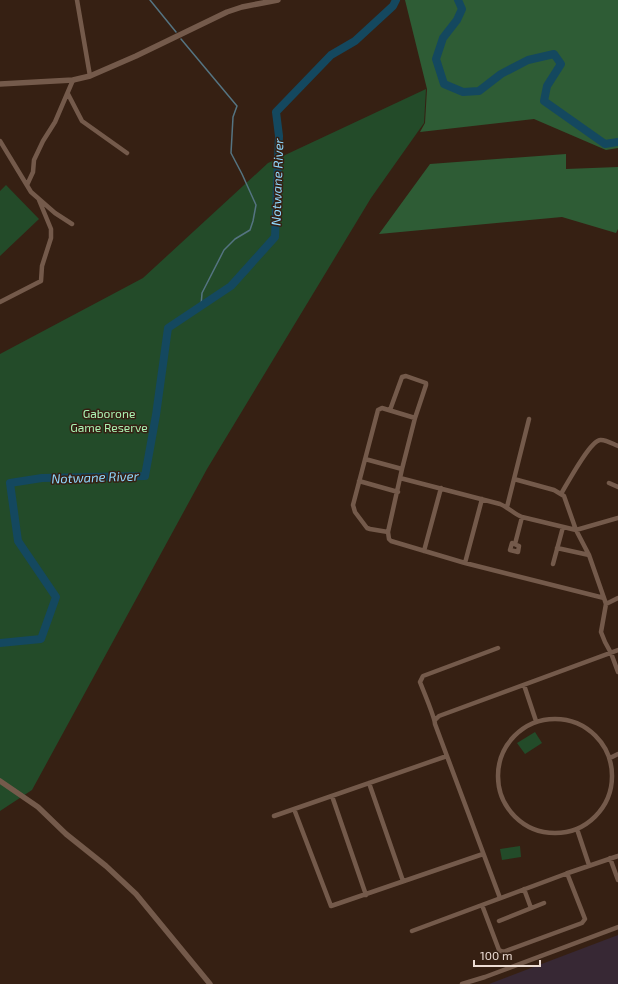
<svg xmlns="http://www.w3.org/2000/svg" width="618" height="984" viewBox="0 0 618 984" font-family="'Exo 2',sans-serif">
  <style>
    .education { fill: #372834 }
    .green { fill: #234b29 }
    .forest { fill: #2e5c35 }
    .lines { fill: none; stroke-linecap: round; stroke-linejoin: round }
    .stream { stroke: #557482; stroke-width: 1.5 }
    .river { stroke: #14485f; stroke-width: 8 }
    .minor { stroke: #745a4b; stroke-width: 4.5 }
    .tertiary { stroke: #745a4b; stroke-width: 5.5 }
    .labels { text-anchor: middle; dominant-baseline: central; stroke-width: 3; stroke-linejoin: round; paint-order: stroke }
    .park-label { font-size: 12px; fill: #aaf2b2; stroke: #362013 }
    .water-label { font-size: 13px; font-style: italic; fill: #8fd8fe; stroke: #362013 }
  </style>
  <rect width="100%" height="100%" fill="#362013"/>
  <path class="education" d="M 618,935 L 618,984 L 489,984 Z"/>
  <path class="green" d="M 426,89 L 424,123 L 371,198 L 207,469 L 32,790 L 0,811 L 0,354 L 143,278 L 268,163 Z
    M 6,185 L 39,219 L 0,256 L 0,191 Z
    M 535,732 L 542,743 L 525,754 L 517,743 Z
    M 520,846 L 521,857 L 502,860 L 500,849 Z"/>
  <path class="forest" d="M 405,0 L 618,0 L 618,148 L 606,150 L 534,119 L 420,132 L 425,123 L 427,89 Z
    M 566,154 L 566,169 L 618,167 L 618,229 L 616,233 L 562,217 L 379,234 L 430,164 Z"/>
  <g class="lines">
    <path class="stream" d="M 150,0 L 176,32
      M 181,39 L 237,106 L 233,117 L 231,153 L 242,174 L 256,205 L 253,221 L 250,230 L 235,239 L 224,250 L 202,293 L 201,306"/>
    <path class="river" d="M 458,0 L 462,9 L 457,20 L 443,38 L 436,59 L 444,84 L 463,92 L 479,91 L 501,74 L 528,60 L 554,54 L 561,64 L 547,86 L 544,101 L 605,144 L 618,142
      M 0,643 L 41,639 L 56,597 L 18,541 L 10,483 L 42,478 L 145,476 L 156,415 L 168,328 L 231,286 L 275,237 L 279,136 L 276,112 L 331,55 L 355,41 L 393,6 L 396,0"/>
    <path class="minor" d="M 77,0 L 90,76
      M 68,94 L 82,121 L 127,153
      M 0,141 L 31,192 L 55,213 L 72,224
      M 27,185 L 33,172 L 34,160 L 43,141 L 55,122 L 73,80
      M 0,302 L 41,281 L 42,266 L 51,238 L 51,229 L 39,200
      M 390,410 L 402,377 L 406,376 L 426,383 L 426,385 L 415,418 L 402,469 L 388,532 L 389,539 L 391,541 L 465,563 L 604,598
      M 365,459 L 402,469
      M 400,478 L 500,504 C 508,507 514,514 522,517 L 576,530 L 618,518
      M 514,479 L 554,490 L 564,496 L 576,530 L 589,555 L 604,598 L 606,604 L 601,632 L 605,642 L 611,653 L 618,672
      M 359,481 L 398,492
      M 609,483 L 618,487
      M 561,494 C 567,484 590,441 600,440 C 605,439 613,444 618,446
      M 507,507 L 529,419
      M 388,532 L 370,529 L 367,528 L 355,512 L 353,505 L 378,410 L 382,408 L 415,418
      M 512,543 L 519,546 L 518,552 L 510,550 Z
      M 515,544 L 522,517
      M 557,548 L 589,555
      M 424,551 L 441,488
      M 465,563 L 482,499
      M 553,564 L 563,527
      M 606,604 L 618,598
      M 498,648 L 423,676 L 420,682 C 423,690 435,718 435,724 L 500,898
      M 524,685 L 536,721
      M498 776a57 57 0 1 1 114 0a57 57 0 1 1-114 0Z
      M 435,720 L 439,716 L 618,650
      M 610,758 L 618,754
      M 369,783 L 403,881
      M 332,796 L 366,895
      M 294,809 L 331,906 L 483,854
      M 274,816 L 447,756
      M 577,829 L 589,865
      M 610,858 L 618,880
      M 524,889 L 531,908
      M 482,905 L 499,950 L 503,952 L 582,923 L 585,919 L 567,873
      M 499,921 L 544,903
      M 412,931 L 568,873 L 618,856
      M 462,984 L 485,977 L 618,927"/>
    <path class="tertiary" d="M 0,84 L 73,80 L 90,76 L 136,56 L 227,12 L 242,7 L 278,0
      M 0,781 L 38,807 L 66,834 L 106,866 L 136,894 L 210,984"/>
  </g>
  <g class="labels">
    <g class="park-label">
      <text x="109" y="413">Gaborone<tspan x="109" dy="14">Game Reserve</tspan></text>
    </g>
    <g class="water-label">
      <text transform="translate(277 182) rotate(-88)">Notwane River</text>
      <text transform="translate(95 477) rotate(-2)">Notwane River</text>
    </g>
  </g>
  <path d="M474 960v6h66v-6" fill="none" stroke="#ecdcd4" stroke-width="2"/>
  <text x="480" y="960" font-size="12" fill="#ecdcd4" stroke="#362013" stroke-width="3" paint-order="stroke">100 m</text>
</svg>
